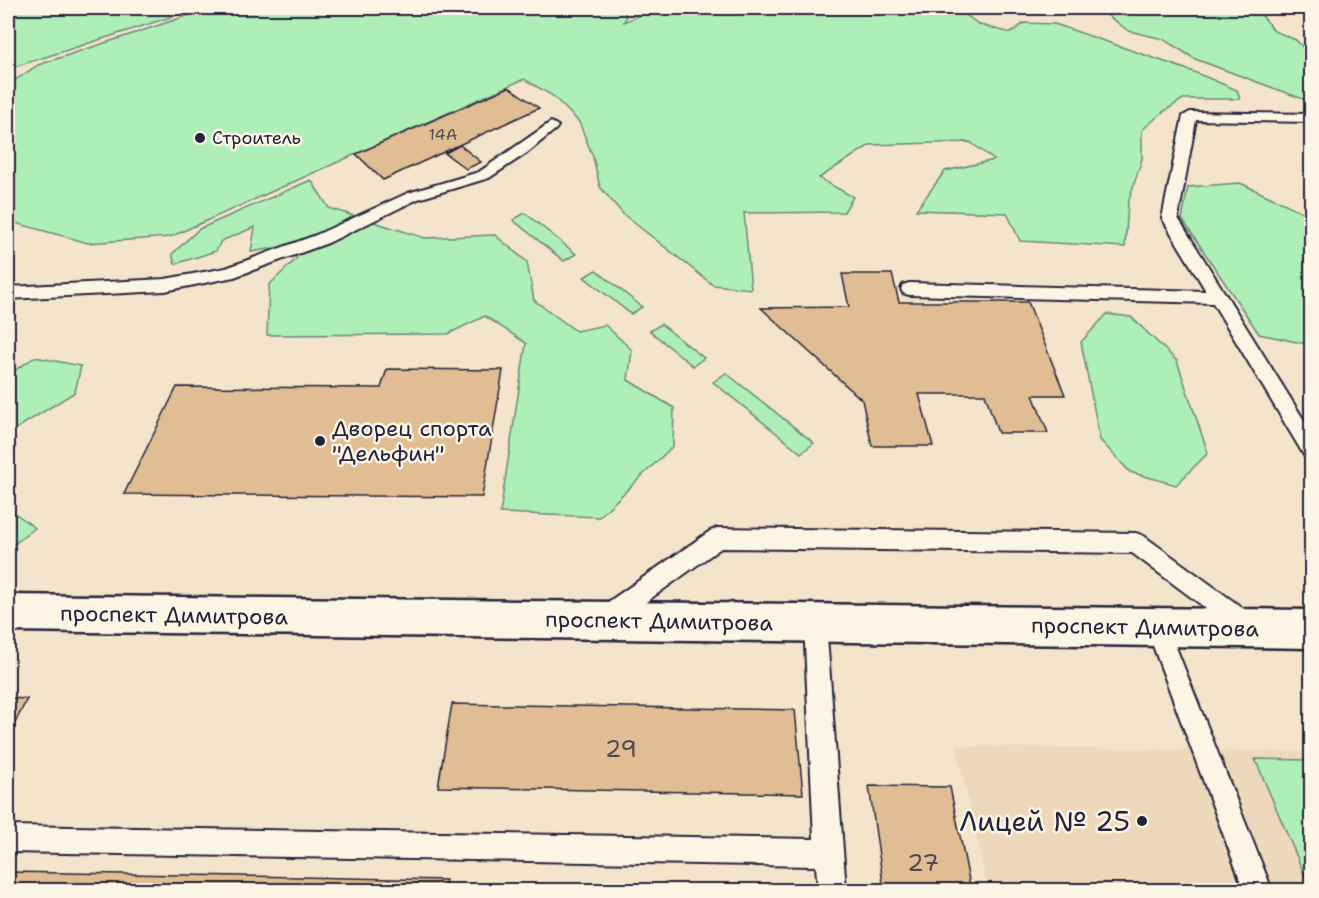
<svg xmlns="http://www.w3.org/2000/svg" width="1319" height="898" viewBox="0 0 1319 898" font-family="'Shantell Sans',sans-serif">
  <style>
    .built { fill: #eed8bb }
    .green { fill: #aeefb8; stroke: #68887a; stroke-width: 1.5 }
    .building { fill: #e0bd92; stroke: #22223b; stroke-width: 1.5 }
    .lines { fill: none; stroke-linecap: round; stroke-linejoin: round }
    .service-casing { stroke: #22223b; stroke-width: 4 }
    .secondary-casing { stroke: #22223b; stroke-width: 5 }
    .service { fill: #fcf5e5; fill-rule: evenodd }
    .secondary { fill: #fcf5e5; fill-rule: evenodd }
    .poi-dot { fill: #22223b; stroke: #fcf5e5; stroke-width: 2 }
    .labels { text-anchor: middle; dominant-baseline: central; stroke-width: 5; stroke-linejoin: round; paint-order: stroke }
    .far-number-label { font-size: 16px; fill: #524951 }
    .far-poi-label { font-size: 18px; fill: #22223b; stroke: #fcf5e5; text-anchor: start }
    .poi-label { font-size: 22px; fill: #22223b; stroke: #fcf5e5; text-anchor: start }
    .street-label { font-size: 22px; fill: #22223b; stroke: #fcf5e5 }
    .near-number-label { font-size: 24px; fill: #524951 }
    .near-poi-label { font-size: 27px; fill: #22223b; stroke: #fcf5e5; text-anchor: end }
  </style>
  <rect width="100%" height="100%" fill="#f4e4cc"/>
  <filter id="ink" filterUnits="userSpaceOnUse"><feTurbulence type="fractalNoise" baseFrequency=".0167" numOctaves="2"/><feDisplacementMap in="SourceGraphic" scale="12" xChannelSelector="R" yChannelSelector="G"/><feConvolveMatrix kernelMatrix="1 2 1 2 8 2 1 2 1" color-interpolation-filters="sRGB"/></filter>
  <g filter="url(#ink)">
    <path class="built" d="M 956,746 L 1311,752 L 1311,890 L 988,890 Z"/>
    <path class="green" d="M 8,8 L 199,8 L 8,69 Z
      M 211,8 L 624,8 L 626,18 L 624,22 C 634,18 645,12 655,11 C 684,8 712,15 741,13 L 741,8 L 956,8 L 980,25 L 1011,33 L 1024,23 L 1055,24 L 1194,72 L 1237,90 L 1240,99 L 1183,99 L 1163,112 L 1142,130 L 1142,159 L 1128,203 L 1125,247 L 1020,241 L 1007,213 L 916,210 L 945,171 L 994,160 L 970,142 L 870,145 L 819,178 L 853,197 L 844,212 L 744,213 L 751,289 L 713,285 L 623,214 L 600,187 L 593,157 L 579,122 L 553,96 L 524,79 L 170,237 L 88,243 L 8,221 L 8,85 L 38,65 Z
      M 1097,8 L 1256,8 L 1274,31 L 1296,40 L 1308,53 L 1311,63 L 1311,102 L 1195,59 L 1163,39 L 1129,31 Z
      M 311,180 L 329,208 L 425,238 L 495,235 L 527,262 L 534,300 L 576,331 L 605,325 L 632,350 L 628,380 L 674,408 L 673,446 L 599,517 L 500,513 L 526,343 L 485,316 L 448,334 L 267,335 L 269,285 L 297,258 L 286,246 L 251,252 L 255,227 L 221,241 L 216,251 L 175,264 L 172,254 L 199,229 Z
      M 1240,183 L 1311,216 L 1311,345 L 1259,334 L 1182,219 L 1188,187 Z
      M 525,213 L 576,254 L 564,261 L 513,220 Z
      M 596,270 L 642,307 L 631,314 L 584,277 Z
      M 1107,314 L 1131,317 L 1177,361 L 1208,453 L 1176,485 L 1130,472 L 1100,440 L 1081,342 Z
      M 661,324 L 704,358 L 693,366 L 650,331 Z
      M 35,357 L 81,366 L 75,392 L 14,430 L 8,439 L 8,375 Z
      M 726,373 L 814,443 L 801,453 L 713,382 Z
      M 8,508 L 35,528 L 8,549 Z
      M 1255,759 L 1311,760 L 1311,890 Z"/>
    <path class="building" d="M 509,87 L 539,108 L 383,180 L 356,154 Z
      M 460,145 L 481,162 L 466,169 L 445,153 Z
      M 842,274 L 892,274 L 899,302 L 1028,302 L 1065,395 L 1033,395 L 1048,433 L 998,433 L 985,394 L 919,394 L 933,446 L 872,446 L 862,400 L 761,308 L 849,307 Z
      M 387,369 L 503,370 L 482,497 L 124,494 L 177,387 L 381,388 Z
      M 8,698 L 27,699 L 8,737 Z
      M 452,704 L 795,710 L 803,794 L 438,787 Z
      M 869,786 L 950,787 L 971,890 L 884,890 Z
      M 8,872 L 242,876 L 446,880 L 444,890 L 8,890 Z"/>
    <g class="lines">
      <g class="service-casing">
        <path id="service" d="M 1190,112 L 1312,114 L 1312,122 L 1196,120 L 1178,218 L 1312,433 L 1312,459 L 1305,457 L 1213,303 L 909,295 L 903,293 L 901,289 L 903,285 L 909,283 L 1206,291 L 1162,218 L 1183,116 Z
          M 551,122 L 558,126 L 556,129 L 527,153 L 489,178 L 418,199 L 328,243 L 234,277 L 165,291 L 8,299 L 8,287 L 165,279 L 226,268 L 316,235 L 408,193 L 479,172 Z
          M 717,528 L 1136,533 L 1144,536 L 1255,617 L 1258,625 L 1255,633 L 1247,636 L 1239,633 L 1132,553 L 721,548 L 614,625 L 606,628 L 598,625 L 595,617 L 598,609 L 710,531 Z
          M 815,612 L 823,615 L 826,623 L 846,890 L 818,890 L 816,866 L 8,852 L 8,826 L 814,839 L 804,623 L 807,615 Z
          M 1157,616 L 1165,619 L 1168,627 L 1272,890 L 1244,890 L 1146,627 L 1149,619 Z"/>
      </g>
      <g class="secondary-casing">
        <path id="secondary" d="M 8,595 L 1312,610 L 1312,648 L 8,631 Z"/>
      </g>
      <use href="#service" class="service"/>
      <use href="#secondary" class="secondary"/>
    </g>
  </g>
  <g class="poi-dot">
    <circle cx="200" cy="138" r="6"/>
    <circle cx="320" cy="441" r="6"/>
    <circle cx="1142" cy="821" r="6"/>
  </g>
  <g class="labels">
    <g class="far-number-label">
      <text x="443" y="134">14А</text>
    </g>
    <g class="far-poi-label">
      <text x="212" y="138">Строитель</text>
    </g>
    <g class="poi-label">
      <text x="332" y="428">Дворец спорта<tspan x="332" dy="25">"Дельфин"</tspan></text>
    </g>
    <g class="street-label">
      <text transform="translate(174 615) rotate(1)">проспект Димитрова</text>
      <text transform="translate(659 621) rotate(1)">проспект Димитрова</text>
      <text transform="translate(1145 627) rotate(1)">проспект Димитрова</text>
    </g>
    <g class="near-number-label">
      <text x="621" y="749">29</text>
      <text x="923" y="863">27</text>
    </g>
    <g class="near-poi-label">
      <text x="1130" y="821">Лицей № 25</text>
    </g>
  </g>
  <rect width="1319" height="898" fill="none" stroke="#fcf5e5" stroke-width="30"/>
  <rect x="15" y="15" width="1289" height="868" fill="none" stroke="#22223b" stroke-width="2" filter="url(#ink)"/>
</svg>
